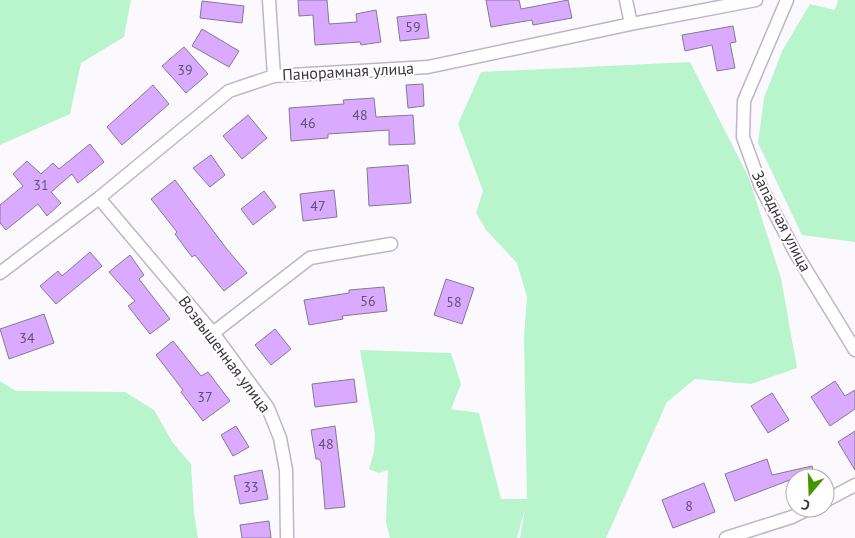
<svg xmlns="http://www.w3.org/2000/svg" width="855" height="538" viewBox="0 0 855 538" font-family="'PT Sans',sans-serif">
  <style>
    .green { fill: #b8f5cd }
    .building { fill: #d9aaff; stroke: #847b8c }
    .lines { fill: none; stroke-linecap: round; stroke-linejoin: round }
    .minor-casing { stroke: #beb5c6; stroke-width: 15 }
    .minor { stroke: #fff; stroke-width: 12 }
    .labels { text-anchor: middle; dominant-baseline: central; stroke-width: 4; stroke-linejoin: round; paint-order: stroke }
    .number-label { font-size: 14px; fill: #61526d }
    .street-label { font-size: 16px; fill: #39353c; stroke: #fff }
  </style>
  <rect width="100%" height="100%" fill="#fbf9fd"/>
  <path class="green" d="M 0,0 L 131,0 L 124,37 L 81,63 L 70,114 L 0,145 Z
    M 838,0 L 855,0 L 855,242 L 802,235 L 758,143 L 764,98 L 782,51 L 810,4 L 835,10 Z
    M 690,62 L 749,178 L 781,278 L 797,368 L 751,384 L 695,379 L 667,402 L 606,538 L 520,538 L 525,509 L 517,538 L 390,538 L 386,522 L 388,470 L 379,473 L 369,469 L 374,452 L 375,434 L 360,350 L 451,353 L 461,384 L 451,409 L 479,413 L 501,499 L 527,499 L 524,337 L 527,297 L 517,263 L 486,230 L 476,213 L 483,191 L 458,124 L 481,72 Z
    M 0,381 L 16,391 L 125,392 L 154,410 L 173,443 L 191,464 L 194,514 L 198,538 L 0,538 Z"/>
  <path class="building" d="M 298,0 L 327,0 L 329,24 L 357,22 L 356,14 L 376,10 L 381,42 L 361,45 L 360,42 L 315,45 L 313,15 L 299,16 Z
    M 486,0 L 519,0 L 521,9 L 568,0 L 572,18 L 533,25 L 532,20 L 491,27 Z
    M 202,1 L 244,6 L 242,23 L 200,18 Z
    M 426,14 L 429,38 L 400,41 L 397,17 Z
    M 733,26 L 736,42 L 730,43 L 735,68 L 717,71 L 712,45 L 685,51 L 682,35 Z
    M 202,29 L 239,51 L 229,67 L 192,46 Z
    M 184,47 L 208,74 L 186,93 L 162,66 Z
    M 423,84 L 424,106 L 408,108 L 406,85 Z
    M 153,85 L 169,104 L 122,145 L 107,127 Z
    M 374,98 L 376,117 L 413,115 L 415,144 L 389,145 L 389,130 L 328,134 L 328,138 L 291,141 L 289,108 L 344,104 L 343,100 Z
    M 248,115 L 267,138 L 242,159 L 223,136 Z
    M 90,144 L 104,162 L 78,183 L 72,174 L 51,192 L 61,203 L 47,216 L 38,204 L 6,230 L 0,223 L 0,205 L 23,186 L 13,174 L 27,161 L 41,174 L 53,163 L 59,169 Z
    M 211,155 L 225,175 L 210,187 L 193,168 Z
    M 408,165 L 411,203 L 369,206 L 367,168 Z
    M 175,180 L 226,248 L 247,273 L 224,291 L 195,255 L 192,257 L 175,234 L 177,232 L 151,199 Z
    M 334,190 L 337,217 L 303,221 L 300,194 Z
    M 264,191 L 276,207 L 253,225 L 241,209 Z
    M 90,252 L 102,266 L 56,304 L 40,286 L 58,271 L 62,276 Z
    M 130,255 L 144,275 L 139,279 L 170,319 L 150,334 L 128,306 L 135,301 L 109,272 Z
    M 446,279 L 474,288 L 462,324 L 434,315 Z
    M 384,287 L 387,311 L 342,316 L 343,319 L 309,325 L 304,300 L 349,293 L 349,290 Z
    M 44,314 L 54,343 L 9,359 L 0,329 Z
    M 275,329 L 291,349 L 271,365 L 255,345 Z
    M 173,341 L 201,376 L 208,372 L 230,401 L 203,421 L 181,392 L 183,390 L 156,355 Z
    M 354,379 L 357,402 L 315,407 L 312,384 Z
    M 835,381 L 845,396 L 855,390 L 855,409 L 830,426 L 811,397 Z
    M 772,393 L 789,420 L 768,433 L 751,406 Z
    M 236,426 L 249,447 L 233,456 L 221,435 Z
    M 335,426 L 345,507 L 325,509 L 321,462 L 319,459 L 316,459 L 311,430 Z
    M 855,431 L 855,470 L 838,442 Z
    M 767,459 L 772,475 L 812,466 L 815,478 L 795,478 L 735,501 L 725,474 Z
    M 262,470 L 268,499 L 240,504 L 234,476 Z
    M 704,483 L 715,512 L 673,528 L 662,500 Z
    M 269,521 L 271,538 L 242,538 L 240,525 Z"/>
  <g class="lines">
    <g class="minor-casing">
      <path id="minor" d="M 269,0 L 274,76
        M 626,0 L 631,24
        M 787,0 L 744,101 L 743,137 L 761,187 L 795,252 L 855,350
        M 99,198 L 213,333 L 268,408 L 280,438 L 286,470 L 287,538
        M 0,273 L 99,198 L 229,91 L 274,76 L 428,67 L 631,24 L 756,0
        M 213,333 L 310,258 L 391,244
        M 825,501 L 855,485
        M 726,538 L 792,517 L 810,508"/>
    </g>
    <use href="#minor" class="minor"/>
  </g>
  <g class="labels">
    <g class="number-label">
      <text x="413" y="27">59</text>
      <text x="185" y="70">39</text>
      <text x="360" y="115">48</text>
      <text x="308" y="123">46</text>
      <text x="41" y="185">31</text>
      <text x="318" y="206">47</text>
      <text x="368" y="301">56</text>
      <text x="454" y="302">58</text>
      <text x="27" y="338">34</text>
      <text x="205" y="397">37</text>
      <text x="326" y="444">48</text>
      <text x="251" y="487">33</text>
      <text x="689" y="506">8</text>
    </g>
    <g class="street-label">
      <text transform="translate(348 71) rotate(-3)">Панорамная улица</text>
      <text transform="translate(782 221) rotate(63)">Западная улица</text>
      <text transform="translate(225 354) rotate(53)">Возвышенная улица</text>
    </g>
  </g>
  <g transform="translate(810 493) rotate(199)"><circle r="24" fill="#ffffff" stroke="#b0aeb1"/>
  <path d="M0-4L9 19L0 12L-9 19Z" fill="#449500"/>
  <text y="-8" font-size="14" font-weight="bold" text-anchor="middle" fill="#39353c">С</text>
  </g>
</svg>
